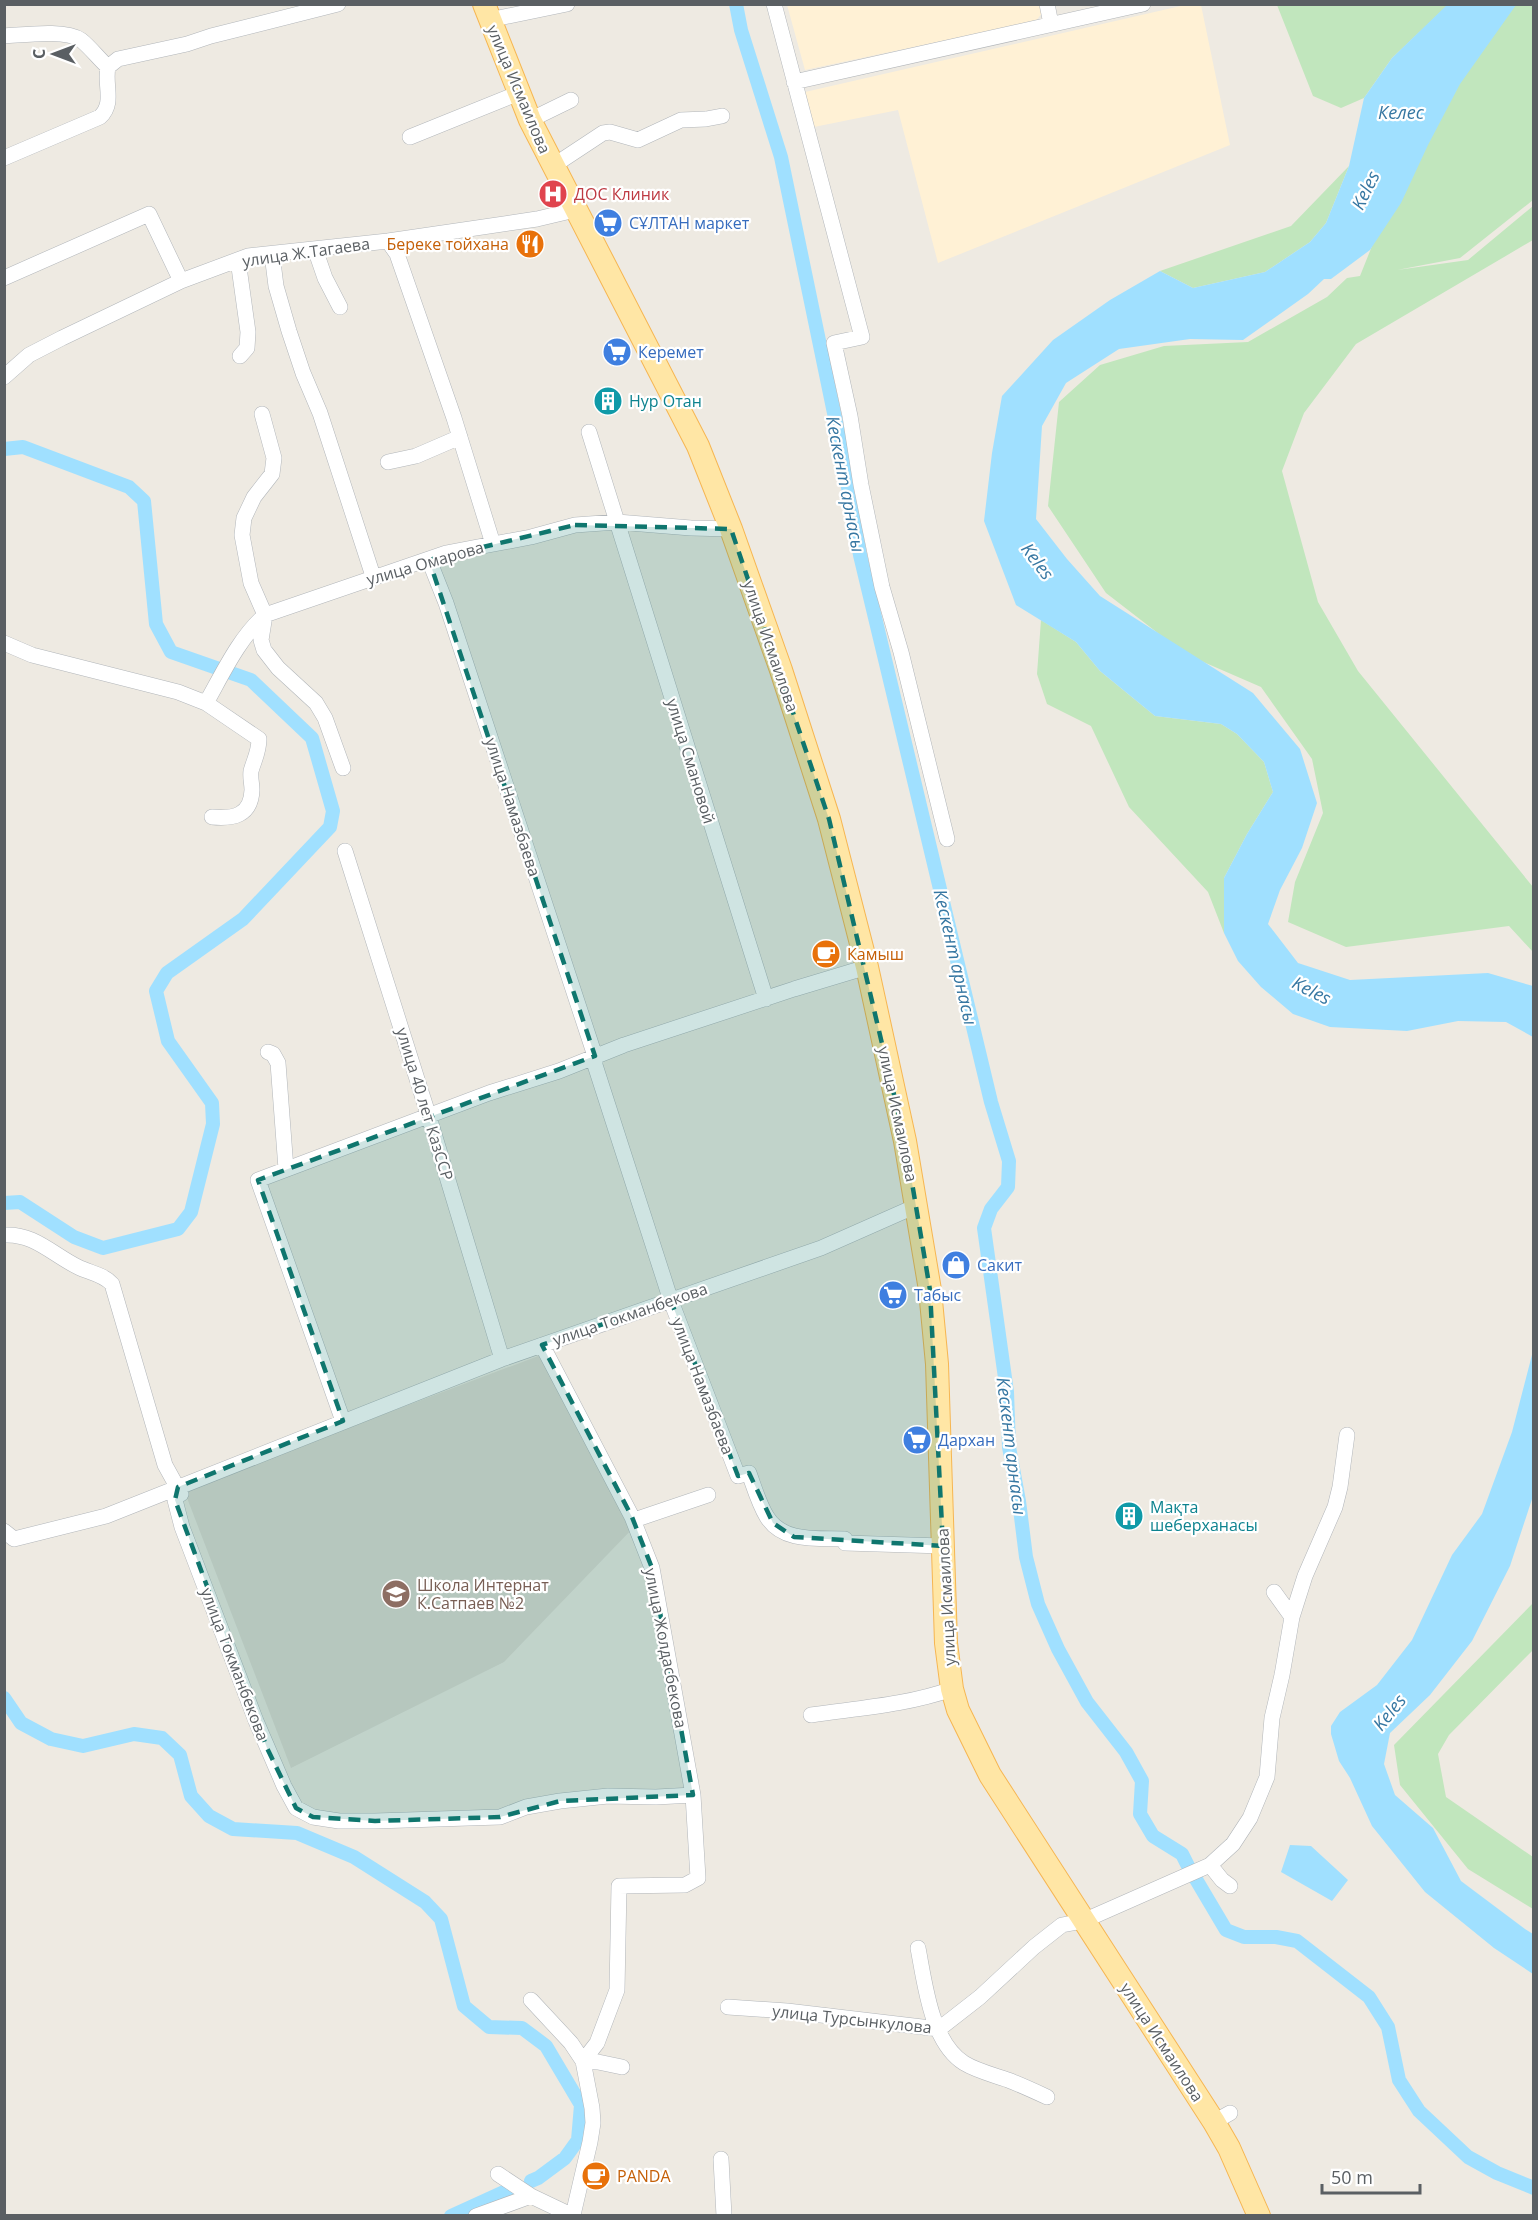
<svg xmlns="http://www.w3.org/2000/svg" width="1538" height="2220" viewBox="0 0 1538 2220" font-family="'Open Sans',sans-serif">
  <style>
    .commercial { fill: #fff1d5 }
    .education { fill: #e0dbd2 }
    .green { fill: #c1e6bd }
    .water { fill: #a0e0ff }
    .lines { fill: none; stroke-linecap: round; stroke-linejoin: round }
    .canal { stroke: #a0e0ff; stroke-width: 14 }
    .street-casing { stroke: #b2b6ba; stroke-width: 16 }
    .primary-casing { stroke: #f6b652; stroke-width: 24 }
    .street { stroke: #fff; stroke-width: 15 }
    .primary { stroke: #ffe6a5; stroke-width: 22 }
    .marked { fill: #0f766e; fill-opacity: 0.2; stroke: #0f766e; stroke-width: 4.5; stroke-dasharray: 12 8; stroke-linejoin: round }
    .labels { text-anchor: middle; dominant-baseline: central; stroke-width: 4.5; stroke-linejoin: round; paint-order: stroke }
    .street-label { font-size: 16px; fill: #5a5f63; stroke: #fff }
    .health-label { font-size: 16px; fill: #be3a42; stroke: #fff; text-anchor: start }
    .shop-label { font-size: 16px; fill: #366cbe; stroke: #fff; text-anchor: start }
    .food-label { font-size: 16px; fill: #c56008; stroke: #fff; text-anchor: start }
    .culture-label { font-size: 16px; fill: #0d838f; stroke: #fff; text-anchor: start }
    .education-label { font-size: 16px; fill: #785e54; stroke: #fff; text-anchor: start }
    .water-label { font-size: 18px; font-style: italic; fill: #3677a2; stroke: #fff }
  </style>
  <rect width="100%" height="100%" fill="#eeeae2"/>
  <path class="commercial" d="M 1044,4 L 1045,9 L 1036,21 L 805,70 L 787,5 Z
    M 1185,5 L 1201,5 L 1230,145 L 938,263 L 898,110 L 814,127 L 805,92 Z"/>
  <path class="education" d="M 546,1353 L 635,1526 L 504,1662 L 291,1768 L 184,1490 Z"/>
  <path class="green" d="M 1277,5 L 1448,5 L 1392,58 L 1364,98 L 1341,108 L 1313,96 Z
    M 1510,5 L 1533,5 L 1533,200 L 1460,258 L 1397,270 L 1468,260 L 1533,206 L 1533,240 L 1356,344 L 1304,413 L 1282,471 L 1318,602 L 1358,671 L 1533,887 L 1533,952 L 1509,926 L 1346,947 L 1288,922 L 1295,882 L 1323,813 L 1312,759 L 1261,687 L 1185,654 L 1106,593 L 1048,506 L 1059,402 L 1100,365 L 1164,346 L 1248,342 L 1327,297 L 1347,278 L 1360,276 L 1428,106 Z
    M 1349,166 L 1326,223 L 1310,242 L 1265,272 L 1193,288 L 1160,271 L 1291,226 Z
    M 1041,620 L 1076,642 L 1100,671 L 1155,716 L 1221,724 L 1237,734 L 1264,762 L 1273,792 L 1247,834 L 1224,878 L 1224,933 L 1208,892 L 1129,807 L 1091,726 L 1047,704 L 1037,674 Z
    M 1533,1603 L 1533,1650 L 1449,1735 L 1438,1754 L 1446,1797 L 1533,1857 L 1533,1909 L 1468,1869 L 1400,1785 L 1394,1745 Z"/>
  <path class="water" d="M 1448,4 L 1516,5 L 1460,84 L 1428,145 L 1401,203 L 1370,250 L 1331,279 L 1324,279 L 1308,294 L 1243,340 L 1190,339 L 1119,349 L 1066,383 L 1042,426 L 1036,519 L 1067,559 L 1100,596 L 1253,693 L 1300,749 L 1317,803 L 1302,848 L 1280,890 L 1268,924 L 1298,963 L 1350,980 L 1488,973 L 1533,986 L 1533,1037 L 1506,1022 L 1458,1021 L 1407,1031 L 1330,1027 L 1293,1014 L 1261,987 L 1238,961 L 1224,933 L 1224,878 L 1247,834 L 1273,792 L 1264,762 L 1237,734 L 1221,724 L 1155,716 L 1100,671 L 1076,642 L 1016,605 L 984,521 L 992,453 L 1002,396 L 1053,340 L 1110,300 L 1160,271 L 1193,288 L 1265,272 L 1310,242 L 1326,223 L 1349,166 L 1364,98 L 1392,58 Z
    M 1533,1351 L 1533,1496 L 1510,1566 L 1472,1641 L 1430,1695 L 1390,1733 L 1384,1764 L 1395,1795 L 1433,1828 L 1461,1881 L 1525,1929 L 1533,1934 L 1533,1974 L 1494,1948 L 1425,1892 L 1372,1826 L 1350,1778 L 1339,1761 L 1331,1734 L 1331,1726 L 1340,1712 L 1377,1685 L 1412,1640 L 1452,1555 L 1482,1514 L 1512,1432 Z
    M 1290,1845 L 1311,1846 L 1348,1880 L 1332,1901 L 1281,1872 Z"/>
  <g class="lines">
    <path class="canal" d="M 736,4 L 741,30 L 781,157 L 840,442 L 860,555 L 991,1102 L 1009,1161 L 1008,1187 L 991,1209 L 984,1228 L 1007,1392 L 1009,1447 L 1019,1501 L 1026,1557 L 1038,1604 L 1058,1649 L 1087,1702 L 1126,1752 L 1142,1781 L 1140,1814 L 1153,1836 L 1182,1854 L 1189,1868
      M 4,449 L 23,447 L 129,487 L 144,501 L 156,624 L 171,652 L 251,680 L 312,738 L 333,811 L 330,827 L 243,919 L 167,973 L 156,991 L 168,1041 L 212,1103 L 213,1124 L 191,1212 L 178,1229 L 103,1248 L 74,1237 L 20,1202 L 4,1203
      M 4,1698 L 21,1723 L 51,1739 L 83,1746 L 134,1734 L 162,1738 L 180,1755 L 191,1796 L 209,1816 L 233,1829 L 297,1833 L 354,1857 L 425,1902 L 441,1919 L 464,2006 L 489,2027 L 522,2028 L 546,2046 L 581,2105 L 578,2140 L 565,2158 L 538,2178 L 531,2181
      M 1194,1876 L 1226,1930 L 1244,1937 L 1276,1937 L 1297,1941 L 1369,1997 L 1388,2027 L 1399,2080 L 1419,2111 L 1468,2157 L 1497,2173 L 1534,2188
      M 451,2216 L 508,2190"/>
    <g class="street-casing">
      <path id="street" d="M 774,4 L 862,337 L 834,343 L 850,416 L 861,485 L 882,587 L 901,652 L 947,839
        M 1047,4 L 1051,24
        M 489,20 L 567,4
        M 4,36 C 24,35 65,29 81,40 C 90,47 99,59 108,67
        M 794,82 L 1143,4
        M 530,120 L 571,100
        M 410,137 L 519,93
        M 4,158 L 100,117 C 115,103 104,85 108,67 L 118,59 L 187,44 L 211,36 L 338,4
        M 553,166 L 603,133 L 610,132 L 638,140 L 681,120 L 706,119 L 722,116
        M 388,241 L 397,254 L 454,418 L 493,544
        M 315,249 L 325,278 L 340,307
        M 272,254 L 276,286 L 289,331 L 303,373 L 320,413 L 373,576
        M 238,260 L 248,332 L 247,348 L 240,356
        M 4,278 L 149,214 L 181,281
        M 4,377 L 29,355 L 62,338 L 181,281 L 248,256 L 388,241 L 537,219 L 575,210
        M 262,414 L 274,458 L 272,474 L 254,497 L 244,518 L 242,535 L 251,583 L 265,615 L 261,640 L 264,650 L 278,668 L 316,703 L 325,718 L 343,768
        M 589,432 L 766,999
        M 388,462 L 416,456 L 460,437
        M 429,560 L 446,603 L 595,1056 L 595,1065 L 671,1301 L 738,1476 L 749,1473 C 754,1487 759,1504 767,1517 C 783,1543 818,1538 845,1539 L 845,1543 L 943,1546
        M 4,643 L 32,655 L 178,692 L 206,703 L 259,739 C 259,752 254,760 251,771 C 250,778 252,783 252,790 C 251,816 233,819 212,817
        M 206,703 C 223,673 239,638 265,615 L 446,553 L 531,537 L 575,525 L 617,522 L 691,528 L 731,529
        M 345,851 L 429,1117 L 502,1359
        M 268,1052 L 273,1054 L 278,1063 L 286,1169
        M 4,1235 C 34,1233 53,1255 78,1267 C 90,1273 103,1274 112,1284 L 165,1465 L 181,1494
        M 542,1345 L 632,1517 L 652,1568 L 693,1795 L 698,1878 L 685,1885 L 619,1886 L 617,1990 L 597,2043 L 583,2061
        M 343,1421 L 258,1180 L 489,1093 L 559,1071 L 624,1045 L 794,989 L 867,967
        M 178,1487 L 175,1500 L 182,1527 L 256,1721 L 284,1786 L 296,1808 L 313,1817 L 339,1821 L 375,1821 L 500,1817 L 526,1807 L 560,1801 L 608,1796 L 656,1797 L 693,1795
        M 634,1520 L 708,1495
        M 4,1531 L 14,1539 L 106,1516 L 502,1359 L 821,1248 L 916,1206
        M 1274,1592 L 1292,1617
        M 811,1715 C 859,1708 907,1705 952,1689
        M 1210,1865 L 1222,1880 L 1230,1886
        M 918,1948 C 925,1984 931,2042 964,2063 C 977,2071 994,2075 1008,2080 C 1021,2085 1034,2091 1047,2097
        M 531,2000 L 571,2043 L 583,2061 L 592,2108 L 593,2123 L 590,2142 L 573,2215
        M 728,2007 L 787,2011 L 939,2029 L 980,1997 L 1034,1947 L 1062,1925 L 1083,1921 L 1210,1865 L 1233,1844 L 1250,1818 L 1267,1777 L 1272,1718 L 1282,1675 L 1292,1617 L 1305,1576 L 1335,1507 L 1340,1487 L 1347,1435
        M 583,2061 L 598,2062 L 622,2067
        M 1214,2122 L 1230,2113
        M 721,2159 L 724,2216
        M 498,2174 L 531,2196 L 573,2216
        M 476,2216 L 531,2196"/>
    </g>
    <g class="primary-casing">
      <path id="primary" d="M 484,4 L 530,120 L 698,446 L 731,529 L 781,670 L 829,819 L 867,967 L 905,1141 L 930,1290 L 937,1364 L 946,1643 L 952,1689 L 958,1710 L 990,1775 L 1214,2122 L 1229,2148 L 1259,2216"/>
    </g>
    <use href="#street" class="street"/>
    <use href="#primary" class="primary"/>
  </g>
  <path class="marked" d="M 575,525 L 731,529 L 829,819 L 905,1141 L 930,1290 L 943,1546 L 794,1537 L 773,1523 L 749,1473 L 738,1476 L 671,1301 L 542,1345 L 632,1517 L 652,1568 L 693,1795 L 560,1801 L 500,1817 L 375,1821 L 313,1817 L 296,1808 L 267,1748 L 175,1500 L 178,1487 L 343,1421 L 258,1180 L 595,1056 L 429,560 Z"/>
  <defs>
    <g id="hospital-disc" transform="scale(1.5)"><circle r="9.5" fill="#e0444e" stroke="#fff"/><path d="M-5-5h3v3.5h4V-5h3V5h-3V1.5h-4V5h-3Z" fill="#fff"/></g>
    <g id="supermarket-disc" transform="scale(1.5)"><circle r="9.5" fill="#3f7fe0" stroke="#fff"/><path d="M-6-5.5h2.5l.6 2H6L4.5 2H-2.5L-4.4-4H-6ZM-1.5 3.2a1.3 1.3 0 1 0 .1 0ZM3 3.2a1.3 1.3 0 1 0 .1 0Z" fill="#fff"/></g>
    <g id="restaurant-disc" transform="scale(1.5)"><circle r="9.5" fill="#e8710a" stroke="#fff"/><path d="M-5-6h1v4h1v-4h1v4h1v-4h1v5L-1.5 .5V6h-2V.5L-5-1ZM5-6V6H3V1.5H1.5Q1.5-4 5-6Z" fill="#fff"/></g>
    <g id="building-disc" transform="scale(1.5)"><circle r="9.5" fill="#0f9aa8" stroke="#fff"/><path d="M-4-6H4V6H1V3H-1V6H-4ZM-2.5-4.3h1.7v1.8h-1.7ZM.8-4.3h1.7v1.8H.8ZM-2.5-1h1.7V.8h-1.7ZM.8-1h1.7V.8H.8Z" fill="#fff"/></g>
    <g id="cafe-disc" transform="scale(1.5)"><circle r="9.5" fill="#e8710a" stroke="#fff"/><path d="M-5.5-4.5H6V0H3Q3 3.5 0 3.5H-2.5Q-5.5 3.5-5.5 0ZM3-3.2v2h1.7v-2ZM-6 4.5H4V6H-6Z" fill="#fff"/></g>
    <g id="shop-disc" transform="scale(1.5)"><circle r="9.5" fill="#3f7fe0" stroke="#fff"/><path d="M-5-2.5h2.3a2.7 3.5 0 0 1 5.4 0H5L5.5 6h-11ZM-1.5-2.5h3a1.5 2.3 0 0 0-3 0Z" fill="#fff"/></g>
    <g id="school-disc" transform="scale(1.5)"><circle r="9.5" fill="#8d6e63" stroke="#fff"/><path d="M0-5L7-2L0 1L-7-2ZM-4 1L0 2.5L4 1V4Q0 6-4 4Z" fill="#fff"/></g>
  </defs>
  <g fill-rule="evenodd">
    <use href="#hospital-disc" x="553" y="194"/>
    <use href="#supermarket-disc" x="608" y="223"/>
    <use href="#restaurant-disc" x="530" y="244"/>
    <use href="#supermarket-disc" x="617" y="352"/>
    <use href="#building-disc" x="608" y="401"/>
    <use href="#cafe-disc" x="826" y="954"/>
    <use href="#shop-disc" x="956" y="1265"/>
    <use href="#supermarket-disc" x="893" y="1295"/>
    <use href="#supermarket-disc" x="917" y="1440"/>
    <use href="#building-disc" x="1129" y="1516"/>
    <use href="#school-disc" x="396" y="1594"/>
    <use href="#cafe-disc" x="596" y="2176"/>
  </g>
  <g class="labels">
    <g class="street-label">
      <text transform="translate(519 89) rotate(67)">улица Исмаилова</text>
      <text transform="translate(306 252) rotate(-8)">улица Ж.Тагаева</text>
      <text transform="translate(425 563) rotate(-16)">улица Омарова</text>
      <text transform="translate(771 646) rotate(71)">улица Исмаилова</text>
      <text transform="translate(691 761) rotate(73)">улица Смановой</text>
      <text transform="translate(513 807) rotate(72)">улица Намазбаева</text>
      <text transform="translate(425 1104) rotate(73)">улица 40 лет КазССР</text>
      <text transform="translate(898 1114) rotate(78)">улица Исмаилова</text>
      <text transform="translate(630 1314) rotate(-19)">улица Токманбекова</text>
      <text transform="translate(703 1386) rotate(69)">улица Намазбаева</text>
      <text transform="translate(946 1597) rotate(-93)">улица Исмаилова</text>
      <text transform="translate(666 1648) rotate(79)">улица Жолдасбекова</text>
      <text transform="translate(235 1664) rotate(69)">улица Токманбекова</text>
      <text transform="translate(852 2019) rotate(6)">улица Турсынкулова</text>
      <text transform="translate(1162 2042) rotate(57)">улица Исмаилова</text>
    </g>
    <g class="health-label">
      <text x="574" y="194">ДОС Клиник</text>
    </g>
    <g class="shop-label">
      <text x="629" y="223">СҰЛТАН маркет</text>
      <text x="638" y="352">Керемет</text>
      <text x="977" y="1265">Сакит</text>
      <text x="914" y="1295">Табыс</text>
      <text x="938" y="1440">Дархан</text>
    </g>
    <g class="food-label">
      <text x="509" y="244" text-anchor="end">Береке тойхана</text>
      <text x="847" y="954">Камыш</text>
      <text x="617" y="2176">PANDA</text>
    </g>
    <g class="culture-label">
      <text x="629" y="401">Нур Отан</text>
      <text x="1150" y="1507">Мақта<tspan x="1150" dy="18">шеберханасы</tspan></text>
    </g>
    <g class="education-label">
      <text x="417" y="1585">Школа Интернат<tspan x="417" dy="18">К.Сатпаев №2</tspan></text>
    </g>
    <g class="water-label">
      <text x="1401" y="112">Келес</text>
      <text transform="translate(1365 190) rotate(-64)">Keles</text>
      <text transform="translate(846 484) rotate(79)">Кескент арнасы</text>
      <text transform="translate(1038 561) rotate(53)">Keles</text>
      <text transform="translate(956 957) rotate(77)">Кескент арнасы</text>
      <text transform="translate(1312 990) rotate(27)">Keles</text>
      <text transform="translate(1012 1446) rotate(83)">Кескент арнасы</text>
      <text transform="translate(1389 1712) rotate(-51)">Keles</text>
    </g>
  </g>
  <rect width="1538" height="2220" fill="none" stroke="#5a5f63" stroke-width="12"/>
  <g transform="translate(54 54) rotate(270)" stroke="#ffffff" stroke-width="4.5" paint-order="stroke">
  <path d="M0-4.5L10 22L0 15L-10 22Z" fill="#5a5f63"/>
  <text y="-9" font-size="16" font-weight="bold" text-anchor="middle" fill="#5a5f63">С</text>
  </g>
  <path d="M1322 2184v9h98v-9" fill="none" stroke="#5a5f63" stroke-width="3"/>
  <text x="1331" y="2184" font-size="18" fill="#5a5f63" stroke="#ffffff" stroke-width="4.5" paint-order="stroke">50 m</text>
</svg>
